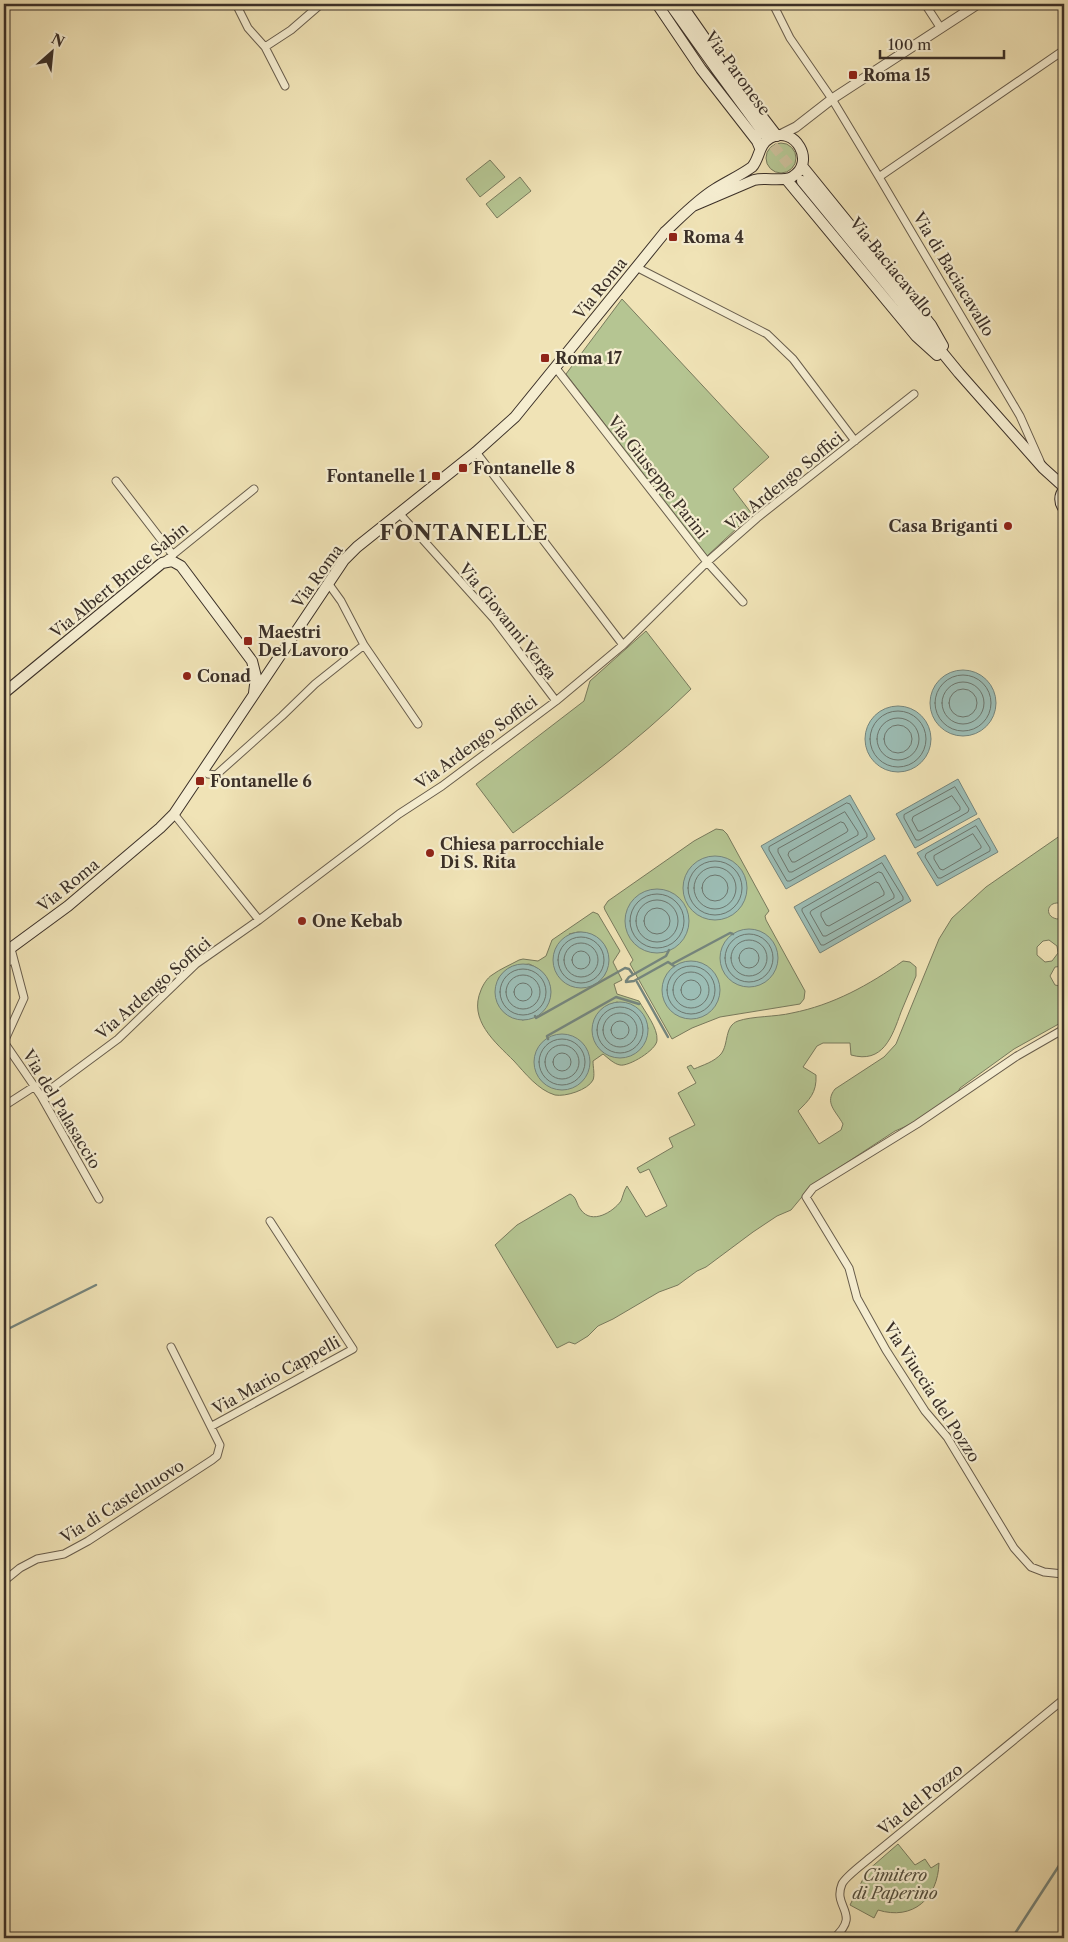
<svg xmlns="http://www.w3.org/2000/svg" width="1068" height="1942" viewBox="0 0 1068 1942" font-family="'Libre Caslon Text',serif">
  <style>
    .green { fill: #b5c592; stroke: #787a5d; fill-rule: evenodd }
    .water { fill: #9cbdb5; stroke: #75857d }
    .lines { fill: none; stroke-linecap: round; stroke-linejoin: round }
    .shore { stroke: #6c766e; stroke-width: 1 }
    .stream { stroke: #75857d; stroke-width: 2.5 }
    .secondary-tunnel { stroke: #ccbf9a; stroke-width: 10; stroke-dasharray: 10 5; stroke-linecap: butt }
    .minor-casing { stroke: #685d4c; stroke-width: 9 }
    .tertiary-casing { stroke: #685d4c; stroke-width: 11 }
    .secondary-casing { stroke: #3b3028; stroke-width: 12 }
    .minor { stroke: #f5edd0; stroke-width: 7 }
    .tertiary { stroke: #f5edd0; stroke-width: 9 }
    .secondary { stroke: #f5edd0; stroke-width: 10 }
    .poi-dot { fill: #8f2418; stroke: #f5edd0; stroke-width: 2 }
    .labels { text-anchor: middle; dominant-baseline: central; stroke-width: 4.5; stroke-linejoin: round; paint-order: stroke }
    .street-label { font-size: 16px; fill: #3b3028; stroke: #f5edd0 }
    .poi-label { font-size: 16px; font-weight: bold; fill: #3b3028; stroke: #f5edd0; text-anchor: start }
    .park-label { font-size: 16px; font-style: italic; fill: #534e3d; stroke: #f5edd0 }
    .district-label { font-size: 21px; font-weight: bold; letter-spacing: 1px; fill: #3b3028; stroke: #f5edd0 }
  </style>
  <rect width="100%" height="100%" fill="#f0e3b6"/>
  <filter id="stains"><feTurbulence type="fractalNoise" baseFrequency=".004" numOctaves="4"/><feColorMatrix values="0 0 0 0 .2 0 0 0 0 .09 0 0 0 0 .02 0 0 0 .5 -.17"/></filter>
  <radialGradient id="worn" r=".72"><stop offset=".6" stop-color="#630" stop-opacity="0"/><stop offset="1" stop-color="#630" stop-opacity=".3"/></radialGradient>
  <path class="green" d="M766 158a15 15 0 1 1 30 0a15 15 0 1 1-30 0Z
    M 490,160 L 505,177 L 480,197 L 466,179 Z
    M 520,177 L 531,191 L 497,218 L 486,204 Z
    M 622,299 L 769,457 L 733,489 L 752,514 L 707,556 L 566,374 Z
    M 646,631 L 691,689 C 637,742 575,788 513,833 L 476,784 L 584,701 L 590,681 Z
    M 716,829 L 723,830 L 727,834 L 769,911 L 765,916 L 766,920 L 805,991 L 804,999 L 800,1004 L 720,1017 L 692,1028 L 672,1039 L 630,964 L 633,960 L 605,910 L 604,907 L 608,901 L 694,841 Z
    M 1064,833 L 1064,907 L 1059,903 C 1045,902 1045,919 1059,919 L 1064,914 C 1064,921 1062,933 1062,938 C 1063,947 1064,956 1064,966 L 1055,967 L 1050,976 L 1055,985 L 1064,987 L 1064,1021 L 1014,1049 L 960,1088 L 958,1092 C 938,1107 918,1122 895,1131 L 811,1186 L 791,1210 L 777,1216 L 753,1232 L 706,1267 L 697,1271 L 678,1285 L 659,1292 L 613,1319 L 598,1326 L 588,1336 L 575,1344 L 569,1342 L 557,1348 L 495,1245 L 517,1225 L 570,1194 C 577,1197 576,1204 581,1210 C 592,1225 613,1212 621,1201 C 623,1196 624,1190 627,1186 L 646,1217 L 667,1206 L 649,1169 L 640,1173 L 637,1168 L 673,1147 L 669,1138 L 695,1125 L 678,1093 L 696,1083 L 687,1067 L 691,1065 L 694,1069 C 703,1065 714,1062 721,1054 C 729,1044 724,1026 738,1021 C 752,1016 776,1017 792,1013 C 833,1005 869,985 903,961 L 910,962 L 916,967 L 916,976 C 911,988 906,1000 901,1012 C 892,1037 883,1064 851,1055 L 850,1043 L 823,1043 L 817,1046 L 803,1067 L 816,1075 C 817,1093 809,1100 798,1111 L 819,1144 L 841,1130 L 843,1124 C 836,1111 824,1103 835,1089 L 884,1057 L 896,1044 L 939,939 L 952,918 L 986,887 ZM 1049,940 L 1057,946 L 1058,953 L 1052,961 L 1045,962 L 1037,955 L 1037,947 L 1043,941 Z
    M 593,912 L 598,914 L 620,951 L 613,962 L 622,980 L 614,984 L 617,994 L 639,1001 C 645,1012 658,1028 657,1040 C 657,1050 628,1067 620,1065 C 614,1064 608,1058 603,1054 L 593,1061 C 593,1067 595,1075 593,1080 C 588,1090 565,1097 555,1095 C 538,1090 525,1073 514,1061 C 495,1042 468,1020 481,990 C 483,985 487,978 492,975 C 500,969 510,965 519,960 L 523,959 L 538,961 L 546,956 L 552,940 ZM 578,932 C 603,933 615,953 604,976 L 569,934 ZM 529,964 C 561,977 556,1015 522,1020 L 498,979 C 507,967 514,966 529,964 ZM 617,1002 C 635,1009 644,1009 648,1029 L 601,1010 L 609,1005 Z
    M 898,1844 L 915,1865 L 925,1859 L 931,1868 L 939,1863 C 938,1898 913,1921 878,1910 L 874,1918 L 850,1905 L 867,1871 Z"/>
  <path class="water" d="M930 703a33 33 0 1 1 66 0a33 33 0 1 1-66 0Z
    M865 739a33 33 0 1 1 66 0a33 33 0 1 1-66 0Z
    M 958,779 L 977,814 L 915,848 L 896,814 Z
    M 850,795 L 875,839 L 786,889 L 761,846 Z
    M 979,818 L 998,852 L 937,886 L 917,853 Z
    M 885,855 L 911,901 L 820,953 L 794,907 Z
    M683 888a32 32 0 1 1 64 0a32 32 0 1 1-64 0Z
    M625 921a32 32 0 1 1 64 0a32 32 0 1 1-64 0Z
    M720 958a29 29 0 1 1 58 0a29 29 0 1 1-58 0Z
    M553 960a28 28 0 1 1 56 0a28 28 0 1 1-56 0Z
    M662 990a29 29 0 1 1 58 0a29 29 0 1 1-58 0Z
    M495 992a28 28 0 1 1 56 0a28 28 0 1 1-56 0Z
    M592 1030a28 28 0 1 1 56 0a28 28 0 1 1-56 0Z
    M534 1062a28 28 0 1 1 56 0a28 28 0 1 1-56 0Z"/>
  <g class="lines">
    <path class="shore" d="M935 703a28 28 0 1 1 56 0a28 28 0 1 1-56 0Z
      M942 703a21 21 0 1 1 42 0a21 21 0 1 1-42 0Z
      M949 703a14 14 0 1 1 28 0a14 14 0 1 1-28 0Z
      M870 739a28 28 0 1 1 56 0a28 28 0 1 1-56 0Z
      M877 739a21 21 0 1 1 42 0a21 21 0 1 1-42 0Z
      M884 739a14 14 0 1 1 28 0a14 14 0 1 1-28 0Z
      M 955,787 L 969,809 L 968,812 L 919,840 L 916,840 L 904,818 L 904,815 Z
      M 952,796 L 960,807 L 960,810 L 921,831 L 918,831 L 912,820 L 913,817 Z
      M 847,803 L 850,804 L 867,834 L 867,837 L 790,881 L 787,881 L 769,850 L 769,847 Z
      M 845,812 L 858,832 L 858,835 L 792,872 L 789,872 L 778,852 L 778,849 Z
      M 841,822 L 844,823 L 848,830 L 847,832 L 795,862 L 792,862 L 788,855 L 789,852 Z
      M 976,826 L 990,848 L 990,851 L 941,878 L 938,878 L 925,857 L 926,854 Z
      M 973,834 L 981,846 L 981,848 L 943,870 L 940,869 L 934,859 L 934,856 Z
      M688 888a27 27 0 1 1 54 0a27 27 0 1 1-54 0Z
      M 882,863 L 903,897 L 903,900 L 824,945 L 821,945 L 802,911 L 802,909 Z
      M694 888a21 21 0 1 1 42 0a21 21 0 1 1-42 0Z
      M 879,872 L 882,873 L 894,895 L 894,898 L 826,936 L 823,936 L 810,913 L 811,911 Z
      M702 888a13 13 0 1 1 26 0a13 13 0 1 1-26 0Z
      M 876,882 L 879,883 L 884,892 L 884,895 L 829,926 L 826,925 L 821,916 L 821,913 Z
      M630 921a27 27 0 1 1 54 0a27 27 0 1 1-54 0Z
      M636 921a21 21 0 1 1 42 0a21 21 0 1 1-42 0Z
      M644 921a13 13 0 1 1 26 0a13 13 0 1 1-26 0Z
      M725 958a24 24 0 1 1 48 0a24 24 0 1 1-48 0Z
      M558 960a23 23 0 1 1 46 0a23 23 0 1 1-46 0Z
      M731 958a18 18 0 1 1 36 0a18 18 0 1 1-36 0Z
      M564 960a17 17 0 1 1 34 0a17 17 0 1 1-34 0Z
      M739 958a10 10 0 1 1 20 0a10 10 0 1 1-20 0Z
      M572 960a9 9 0 1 1 18 0a9 9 0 1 1-18 0Z
      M667 990a24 24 0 1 1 48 0a24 24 0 1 1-48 0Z
      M500 992a23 23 0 1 1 46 0a23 23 0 1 1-46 0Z
      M673 990a18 18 0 1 1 36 0a18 18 0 1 1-36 0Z
      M506 992a17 17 0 1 1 34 0a17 17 0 1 1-34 0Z
      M681 990a10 10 0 1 1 20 0a10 10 0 1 1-20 0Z
      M514 992a9 9 0 1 1 18 0a9 9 0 1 1-18 0Z
      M597 1030a23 23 0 1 1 46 0a23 23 0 1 1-46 0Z
      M603 1030a17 17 0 1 1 34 0a17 17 0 1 1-34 0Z
      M611 1030a9 9 0 1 1 18 0a9 9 0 1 1-18 0Z
      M539 1062a23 23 0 1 1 46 0a23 23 0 1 1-46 0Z
      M545 1062a17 17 0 1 1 34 0a17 17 0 1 1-34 0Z
      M553 1062a9 9 0 1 1 18 0a9 9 0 1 1-18 0Z"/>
    <path class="stream" d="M 672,964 L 730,933 L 733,934
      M 626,981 L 629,977 L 666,956 L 669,950
      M 626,982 L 634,981 L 668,962 L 674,966
      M 637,982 L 668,1037
      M 535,1016 L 536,1018 L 625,968 L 629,969 L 632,973
      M 548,1039 L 547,1036 L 616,997 L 639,1004
      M 4,1331 L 96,1285
      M 1012,1938 L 1064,1858"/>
    <path class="secondary-tunnel" d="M 764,134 L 801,180"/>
    <g class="minor-casing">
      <path id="minor" d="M 236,4 L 248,28 L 265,47 L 291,30 L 321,4
        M 773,4 L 790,38 L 832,99 L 879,177 L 1020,416 L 1040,461
        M 925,4 L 940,27
        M 265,47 L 285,86
        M 879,177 L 1064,50
        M 636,267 L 767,334 L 793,359 L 855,441
        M 555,367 L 707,562 L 743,602
        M 476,452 L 623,645
        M 116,481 L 173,555
        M 399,513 L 494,619 L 556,701
        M 165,561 L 254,489
        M 364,645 L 418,724
        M 203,770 L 208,774 L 216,775 L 282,716 L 315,684 L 364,645 L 341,601 L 328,583
        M 174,814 L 259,920
        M 11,949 L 24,998 L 4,1042 L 41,1096 L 99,1199
        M 4,966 L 13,958
        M 41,1096 L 118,1039 L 196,964 L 259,920 L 399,814 L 442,786 L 556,701 L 623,645 L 707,562 L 757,518 L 914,394
        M 4,1106 L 35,1086
        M 212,1426 L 353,1349 L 270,1221
        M 1064,1570 L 1063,1579 L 1064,1586
        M 1063,1574 L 1044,1572 L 1031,1567 L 1014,1548 L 947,1437 L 925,1411 L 886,1350 L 857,1298 L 849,1268 L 806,1197 L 813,1188 L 917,1124 L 1017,1056 L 1064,1029
        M 4,1581 L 20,1568 L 37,1559 L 64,1554 L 88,1541 L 212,1460 L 217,1456 L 220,1445 L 171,1347
        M 834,1938 C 862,1913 832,1908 842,1884 C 845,1877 864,1863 871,1857 L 1064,1699"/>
    </g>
    <g class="tertiary-casing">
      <path id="tertiary" d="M 780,135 L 796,127 L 832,99 L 978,4"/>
    </g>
    <g class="secondary-casing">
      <path id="secondary" d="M 657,4 L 701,69 L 757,141 L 760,148
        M 670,4 L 717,70 L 764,134
        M 681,4 L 734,80 L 777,136
        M 802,166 L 931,325 L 943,346
        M 786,179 L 916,336 L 937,355
        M 802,181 L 959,373 L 1043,468 L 1064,487
        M 1064,490 C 1059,495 1059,503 1064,509
        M 4,693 L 162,563 L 172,561 L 181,566 L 252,661 L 256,677 L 254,693
        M 4,953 L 68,906 L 160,828 L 174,814 L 344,560 L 357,547 L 476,452 L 515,417 L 665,232 C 681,217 697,200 715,189 C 728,181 741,175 752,167 C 760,158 758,145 770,138 C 795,124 817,163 792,177 C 783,182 766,177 754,180 L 693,206"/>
    </g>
    <use href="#minor" class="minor"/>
    <use href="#tertiary" class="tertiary"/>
    <use href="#secondary" class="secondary"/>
  </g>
  <g class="poi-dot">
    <rect x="848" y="70" width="10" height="10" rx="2.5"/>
    <rect x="668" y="232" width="10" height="10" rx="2.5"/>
    <rect x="540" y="353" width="10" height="10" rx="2.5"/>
    <rect x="458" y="463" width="10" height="10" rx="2.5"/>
    <rect x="431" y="471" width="10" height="10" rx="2.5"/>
    <circle cx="1008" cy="526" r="5"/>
    <rect x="243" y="636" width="10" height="10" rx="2.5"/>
    <circle cx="187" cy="676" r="5"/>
    <rect x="195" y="776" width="10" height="10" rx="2.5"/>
    <circle cx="430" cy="853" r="5"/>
    <circle cx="302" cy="921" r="5"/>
  </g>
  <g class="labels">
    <g class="street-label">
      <text transform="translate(738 73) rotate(54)">Via Paronese</text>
      <text transform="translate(892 267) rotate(51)">Via Baciacavallo</text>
      <text transform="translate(954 274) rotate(59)">Via di Baciacavallo</text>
      <text transform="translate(600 288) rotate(-51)">Via Roma</text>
      <text transform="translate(658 477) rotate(52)">Via Giuseppe Parini</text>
      <text transform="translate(784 481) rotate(-39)">Via Ardengo Soffici</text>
      <text transform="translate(317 576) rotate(-54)">Via Roma</text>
      <text transform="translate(119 580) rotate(-39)">Via Albert Bruce Sabin</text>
      <text transform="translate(508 621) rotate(51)">Via Giovanni Verga</text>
      <text transform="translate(476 742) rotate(-36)">Via Ardengo Soffici</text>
      <text transform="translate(68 885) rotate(-39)">Via Roma</text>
      <text transform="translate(153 988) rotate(-41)">Via Ardengo Soffici</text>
      <text transform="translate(62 1109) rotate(59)">Via del Palasaccio</text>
      <text transform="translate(276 1375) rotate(-29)">Via Mario Cappelli</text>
      <text transform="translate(932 1392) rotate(57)">Via Viuccia del Pozzo</text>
      <text transform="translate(122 1501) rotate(-32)">Via di Castelnuovo</text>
      <text transform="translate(920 1799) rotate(-39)">Via del Pozzo</text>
    </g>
    <g class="poi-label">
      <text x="863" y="75">Roma 15</text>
      <text x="683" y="237">Roma 4</text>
      <text x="555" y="358">Roma 17</text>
      <text x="473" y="468">Fontanelle 8</text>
      <text x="426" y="476" text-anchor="end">Fontanelle 1</text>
      <text x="998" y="526" text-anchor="end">Casa Briganti</text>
      <text x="258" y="632">Maestri<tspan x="258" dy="18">Del Lavoro</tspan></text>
      <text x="197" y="676">Conad</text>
      <text x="210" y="781">Fontanelle 6</text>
      <text x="440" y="844">Chiesa parrocchiale<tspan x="440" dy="18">Di S. Rita</tspan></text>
      <text x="312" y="921">One Kebab</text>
    </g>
    <g class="park-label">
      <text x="895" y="1875">Cimitero<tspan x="895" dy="18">di Paperino</tspan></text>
    </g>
    <g class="district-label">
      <text x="464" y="532">FONTANELLE</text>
    </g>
  </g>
  <rect width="1068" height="1942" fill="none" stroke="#f0e3b6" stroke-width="20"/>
  <rect x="5" y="5" width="1058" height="1932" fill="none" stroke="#3b3028" stroke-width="2.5"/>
  <rect x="10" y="10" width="1048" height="1922" fill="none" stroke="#3b3028"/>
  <g transform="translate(52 52) rotate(27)" stroke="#f5edd0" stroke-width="4" paint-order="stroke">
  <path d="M0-4L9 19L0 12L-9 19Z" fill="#3b3028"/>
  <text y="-8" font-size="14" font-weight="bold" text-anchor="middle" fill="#3b3028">N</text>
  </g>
  <path d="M880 50v8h124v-8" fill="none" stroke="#3b3028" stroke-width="2.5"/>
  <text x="888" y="50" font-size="15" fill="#3b3028" stroke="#f5edd0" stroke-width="4" paint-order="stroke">100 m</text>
  <rect width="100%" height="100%" filter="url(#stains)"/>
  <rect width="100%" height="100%" fill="url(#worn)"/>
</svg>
